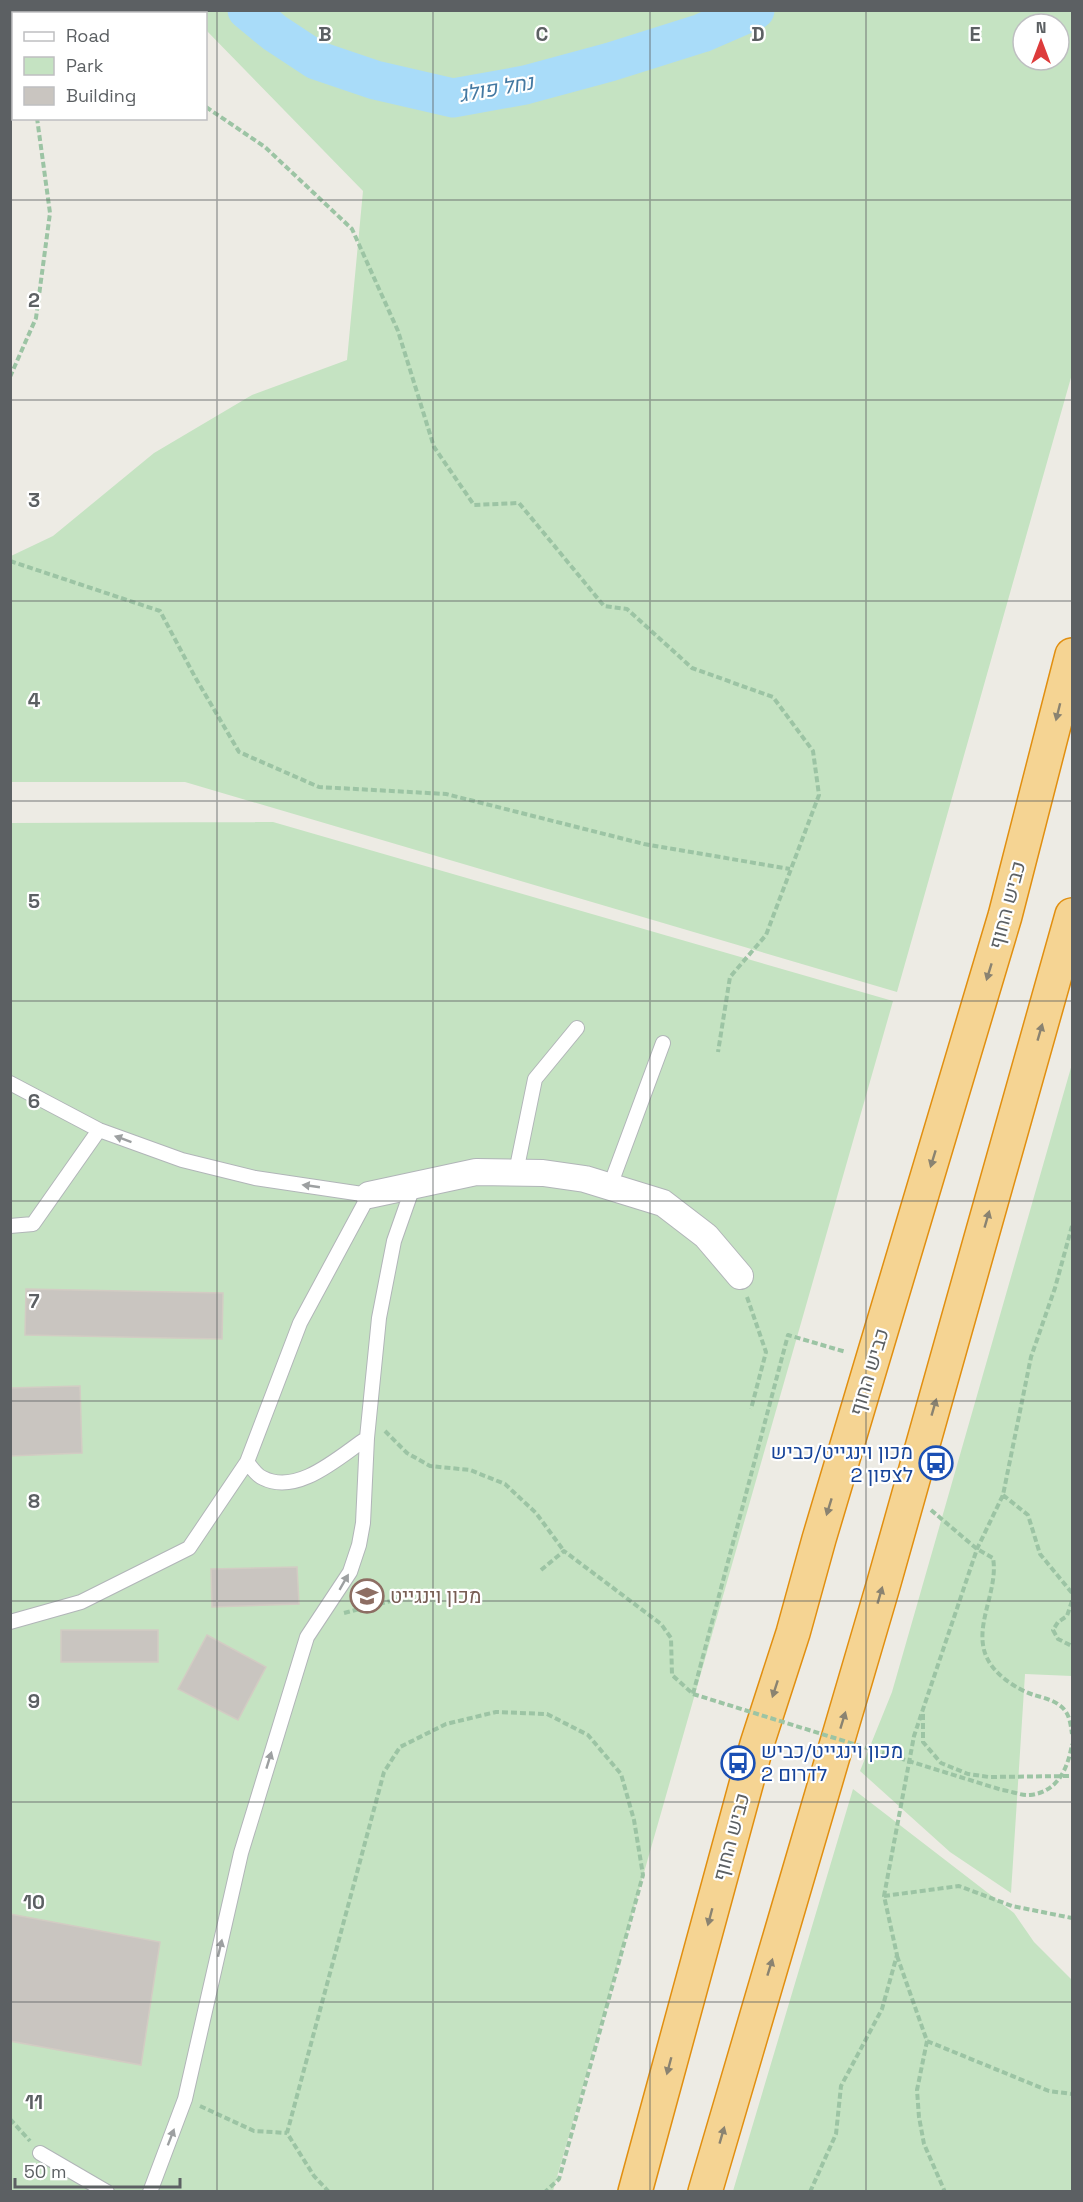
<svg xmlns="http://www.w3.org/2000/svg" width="1083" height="2202" viewBox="0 0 1083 2202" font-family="'Space Grotesk',Heebo,sans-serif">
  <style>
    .green { fill: #c5e3c2; fill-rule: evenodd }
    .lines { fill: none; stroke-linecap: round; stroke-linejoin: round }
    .river { stroke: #a9dcf9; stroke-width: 39 }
    .building { fill: #c9c5c0; stroke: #d2ccc3; stroke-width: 1.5 }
    .lane-casing { stroke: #b1b5b8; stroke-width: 16 }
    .street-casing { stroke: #b1b5b8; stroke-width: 28 }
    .highway-casing { stroke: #e18f10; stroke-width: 36 }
    .path { stroke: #9cc4a4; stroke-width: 4; stroke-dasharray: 6 3; stroke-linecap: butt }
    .lane { stroke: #fff; stroke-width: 14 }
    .street { stroke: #fff; stroke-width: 26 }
    .highway { stroke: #f5d493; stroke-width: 33 }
    .path-bridge { stroke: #9cc4a4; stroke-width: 4; stroke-dasharray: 6 3; stroke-linecap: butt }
    .oneway { fill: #8a8371 }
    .oneway2 { fill: #9da0a1 }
    .grid { fill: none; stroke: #5c6063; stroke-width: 1.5; stroke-opacity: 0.55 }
    .labels { text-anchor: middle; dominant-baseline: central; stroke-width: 4.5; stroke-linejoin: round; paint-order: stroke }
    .street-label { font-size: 20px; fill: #5c6063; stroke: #fff }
    .transit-label { font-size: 20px; fill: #164399; stroke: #fff; text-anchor: end }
    .education-label { font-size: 20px; fill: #785e54; stroke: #fff; text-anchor: start }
    .water-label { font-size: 21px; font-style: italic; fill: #4479a2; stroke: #fff }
    .grid-label { font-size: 20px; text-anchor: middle; font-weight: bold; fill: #5c6063; stroke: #fff; stroke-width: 4.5; stroke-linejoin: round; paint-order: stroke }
  </style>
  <rect width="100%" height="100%" fill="#edebe4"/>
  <path class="green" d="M 186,11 L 1072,11 L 1072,374 L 897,992 L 185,782 L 11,782 L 11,556 L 53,536 L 154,453 L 252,395 L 347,360 L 363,191 L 206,30 L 206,14 L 189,13 ZM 1023,24 L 1059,24 L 1059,60 L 1023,60 Z
    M 273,822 L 893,1001 L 553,2191 L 11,2191 L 11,823 Z
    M 1072,1064 L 1072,1676 L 1025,1674 L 1011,1893 L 950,1852 L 860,1771 L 892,1692 Z
    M 853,1789 L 1014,1913 L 1034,1942 L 1072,1980 L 1072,2191 L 733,2191 Z"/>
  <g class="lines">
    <path class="river" d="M 247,10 L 275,33 L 316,60 L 375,80 L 453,98 L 525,85 L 610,62 L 702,33 L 755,10"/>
  </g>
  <path class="building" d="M 26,1289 L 223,1293 L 222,1339 L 25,1335 Z
    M 80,1386 L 82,1453 L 10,1456 L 10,1388 Z
    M 297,1567 L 299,1604 L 212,1607 L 211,1569 Z
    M 61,1630 L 158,1630 L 158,1662 L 61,1662 Z
    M 207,1635 L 266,1667 L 238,1720 L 178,1689 Z
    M 10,1914 L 160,1942 L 141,2065 L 10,2041 Z"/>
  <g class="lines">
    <g class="lane-casing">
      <path id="lane" d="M 10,1083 L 99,1130 L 182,1160 L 255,1178 L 369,1195 L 300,1323 L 247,1462 L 189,1548 L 81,1602 L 10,1622
        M 516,1172 L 535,1079 L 577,1028
        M 610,1186 L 663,1043
        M 10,1226 L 33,1224 L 99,1130
        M 247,1462 C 251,1467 257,1476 263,1478 C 298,1496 340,1456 367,1438
        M 40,2153 L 107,2192
        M 150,2192 L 185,2099 L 241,1853 L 307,1637 L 350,1572 L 359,1545 L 363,1523 L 367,1438 L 379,1318 L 394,1241 L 414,1184"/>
    </g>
    <g class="street-casing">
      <path id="street" d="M 369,1195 L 476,1172 L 543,1173 L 585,1179 L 663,1203 L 706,1236 L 740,1276"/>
    </g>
    <g class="highway-casing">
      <path id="highway" d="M 635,2192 L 757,1744 L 793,1633 L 819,1539 L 1005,916 L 1072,655
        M 705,2192 L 883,1586 L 1072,915"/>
    </g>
    <path class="path" d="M 75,10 L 79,14
      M 10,23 L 14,29
      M 206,107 L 265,147 L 352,229 L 398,331 L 434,447 L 474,505 L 519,503 L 604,606 L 627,609 L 692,668 L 773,697 L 813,751 L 819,795 L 766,935 L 730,977 L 718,1052
      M 10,377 L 36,318 L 50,213 L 37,118
      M 10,561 L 160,611 L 195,677 L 239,752 L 319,787 L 446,794 L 644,844 L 790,869
      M 747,1297 L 766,1352 L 751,1409
      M 385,1431 L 407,1453 L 430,1466 L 470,1470 L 505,1484 L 536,1513 L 564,1551
      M 1003,1495 L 1028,1515 L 1040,1554 L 1072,1593
      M 931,1510 L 977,1549 L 993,1558 C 999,1591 972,1627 987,1658 C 995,1675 1016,1689 1034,1695 C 1044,1698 1059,1701 1066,1712 C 1070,1718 1071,1727 1072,1734
      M 541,1570 L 564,1551 L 661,1624 L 671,1638 L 672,1675 L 693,1694 L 788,1335 L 846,1352
      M 1072,1601 L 1067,1616 L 1058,1622 L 1053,1630 L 1058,1639 L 1072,1646
      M 344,1613 L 402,1598
      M 923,1714 L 923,1742 L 941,1763 L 968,1774 L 989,1777 L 1072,1776
      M 884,1896 L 959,1886 L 1012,1906 L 1072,1918
      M 897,1956 L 927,2041 L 917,2090 L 919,2117 L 924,2144 L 945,2192
      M 927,2041 L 1049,2091 L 1072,2094
      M 200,2106 L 254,2131 L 287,2133
      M 10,2119 L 30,2141
      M 329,2192 L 314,2176 L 287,2133 L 384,1772 L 400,1747 L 446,1724 L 496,1712 L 547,1714 L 588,1735 L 621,1774 L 634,1820 L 643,1875 L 559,2179 L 545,2192
      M 810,2192 L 836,2134 L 841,2086 L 882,2009 L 897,1955 L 884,1896 L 914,1736 L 977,1549 L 1003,1495 L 1031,1357 L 1055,1288 L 1072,1226"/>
    <use href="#lane" class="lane"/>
    <use href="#street" class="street"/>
    <use href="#highway" class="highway"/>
    <path class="path-bridge" d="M 693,1694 L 1002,1790 C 1011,1791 1022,1796 1030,1795 C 1058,1792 1068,1768 1072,1744"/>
  </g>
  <defs><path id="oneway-solid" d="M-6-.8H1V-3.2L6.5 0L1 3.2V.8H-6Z" transform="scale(1.5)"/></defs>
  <g class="oneway">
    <use href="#oneway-solid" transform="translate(1058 712) rotate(104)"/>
    <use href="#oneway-solid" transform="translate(989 972) rotate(107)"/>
    <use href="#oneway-solid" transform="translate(1040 1032) rotate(-74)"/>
    <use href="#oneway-solid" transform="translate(933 1159) rotate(107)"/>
    <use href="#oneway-solid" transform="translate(987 1219) rotate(-74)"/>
    <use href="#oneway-solid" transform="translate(934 1407) rotate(-74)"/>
    <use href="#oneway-solid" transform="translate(829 1507) rotate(107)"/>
    <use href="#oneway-solid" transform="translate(880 1595) rotate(-74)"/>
    <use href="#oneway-solid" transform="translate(775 1689) rotate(108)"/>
    <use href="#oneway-solid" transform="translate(843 1720) rotate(-73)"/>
    <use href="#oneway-solid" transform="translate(710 1917) rotate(105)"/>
    <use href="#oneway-solid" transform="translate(770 1967) rotate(-73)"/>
    <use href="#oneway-solid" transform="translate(669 2066) rotate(105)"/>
    <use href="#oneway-solid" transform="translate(722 2135) rotate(-74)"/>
  </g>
  <g class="oneway2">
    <use href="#oneway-solid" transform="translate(123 1139) rotate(-160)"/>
    <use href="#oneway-solid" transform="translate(311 1186) rotate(-172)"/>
    <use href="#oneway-solid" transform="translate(344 1582) rotate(-60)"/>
    <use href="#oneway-solid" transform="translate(269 1760) rotate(-73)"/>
    <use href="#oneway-solid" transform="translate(220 1948) rotate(-77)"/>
    <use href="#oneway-solid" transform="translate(171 2137) rotate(-69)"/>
  </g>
  <path class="grid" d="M 217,10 L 217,2192M 433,10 L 433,2192M 650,10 L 650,2192M 866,10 L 866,2192M 10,200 L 1072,200M 10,400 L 1072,400M 10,601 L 1072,601M 10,801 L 1072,801M 10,1001 L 1072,1001M 10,1201 L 1072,1201M 10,1401 L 1072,1401M 10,1601 L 1072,1601M 10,1802 L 1072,1802M 10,2002 L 1072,2002"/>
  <defs>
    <g id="bus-ring" transform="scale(1.725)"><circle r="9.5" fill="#fff" stroke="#1a4fb4" stroke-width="1.5"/><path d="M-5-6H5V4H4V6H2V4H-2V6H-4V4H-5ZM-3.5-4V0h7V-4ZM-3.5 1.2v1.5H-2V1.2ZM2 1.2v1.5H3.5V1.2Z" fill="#1a4fb4"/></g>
    <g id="university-ring" transform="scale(1.725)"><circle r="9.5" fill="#fff" stroke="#8d6e63" stroke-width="1.5"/><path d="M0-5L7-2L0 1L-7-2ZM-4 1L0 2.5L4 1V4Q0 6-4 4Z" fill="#8d6e63"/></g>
  </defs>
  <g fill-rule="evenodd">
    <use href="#bus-ring" x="936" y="1463"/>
    <use href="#university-ring" x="367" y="1596"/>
    <use href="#bus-ring" x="738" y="1763"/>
  </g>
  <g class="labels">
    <g class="street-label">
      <text transform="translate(1007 905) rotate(-75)">כביש החוף</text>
      <text transform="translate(869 1372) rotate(-73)">כביש החוף</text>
      <text transform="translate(731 1837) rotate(-75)">כביש החוף</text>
    </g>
    <g class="transit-label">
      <text x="913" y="1452">מכון וינגייט/כביש<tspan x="913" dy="23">2 לצפון</tspan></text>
      <text x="761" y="1751" text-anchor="start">מכון וינגייט/כביש<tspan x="761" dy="23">2 לדרום</tspan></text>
    </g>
    <g class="education-label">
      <text x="390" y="1596">מכון וינגייט</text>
    </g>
    <g class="water-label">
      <text transform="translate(496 88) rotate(-10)">נחל פולג</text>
    </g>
  </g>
  <g class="grid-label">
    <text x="325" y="41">B</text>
    <text x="542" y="41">C</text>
    <text x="758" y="41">D</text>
    <text x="975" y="41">E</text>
    <text x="34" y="307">2</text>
    <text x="34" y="507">3</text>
    <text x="34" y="707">4</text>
    <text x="34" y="908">5</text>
    <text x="34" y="1108">6</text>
    <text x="34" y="1308">7</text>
    <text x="34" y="1508">8</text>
    <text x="34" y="1708">9</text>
    <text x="34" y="1909">10</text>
    <text x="34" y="2109">11</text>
  </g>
  <rect width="1083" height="2202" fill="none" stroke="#5c6063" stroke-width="24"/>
  <rect x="12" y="12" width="195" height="108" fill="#ffffff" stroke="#bebfc1" stroke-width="1.5"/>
  <rect x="24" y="32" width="30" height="9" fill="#ffffff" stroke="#bebfc1" stroke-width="1.5"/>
  <text x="66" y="42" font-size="18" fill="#5c6063">Road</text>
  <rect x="24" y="57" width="30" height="18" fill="#c5e3c2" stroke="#bebfc1" stroke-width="1.5"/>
  <text x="66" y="72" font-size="18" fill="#5c6063">Park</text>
  <rect x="24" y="87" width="30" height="18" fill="#c9c5c0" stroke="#bebfc1" stroke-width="1.5"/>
  <text x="66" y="102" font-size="18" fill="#5c6063">Building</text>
  <g transform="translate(1041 42)"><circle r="28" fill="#ffffff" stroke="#bebfc1" stroke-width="1.5"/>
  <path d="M0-4.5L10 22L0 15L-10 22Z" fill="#dd3b3b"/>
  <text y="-9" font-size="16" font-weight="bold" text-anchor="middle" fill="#5c6063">N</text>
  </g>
  <path d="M15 2178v9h165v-9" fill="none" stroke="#5c6063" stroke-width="3"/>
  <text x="24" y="2178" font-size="18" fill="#5c6063" stroke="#ffffff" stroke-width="4.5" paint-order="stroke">50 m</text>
</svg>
